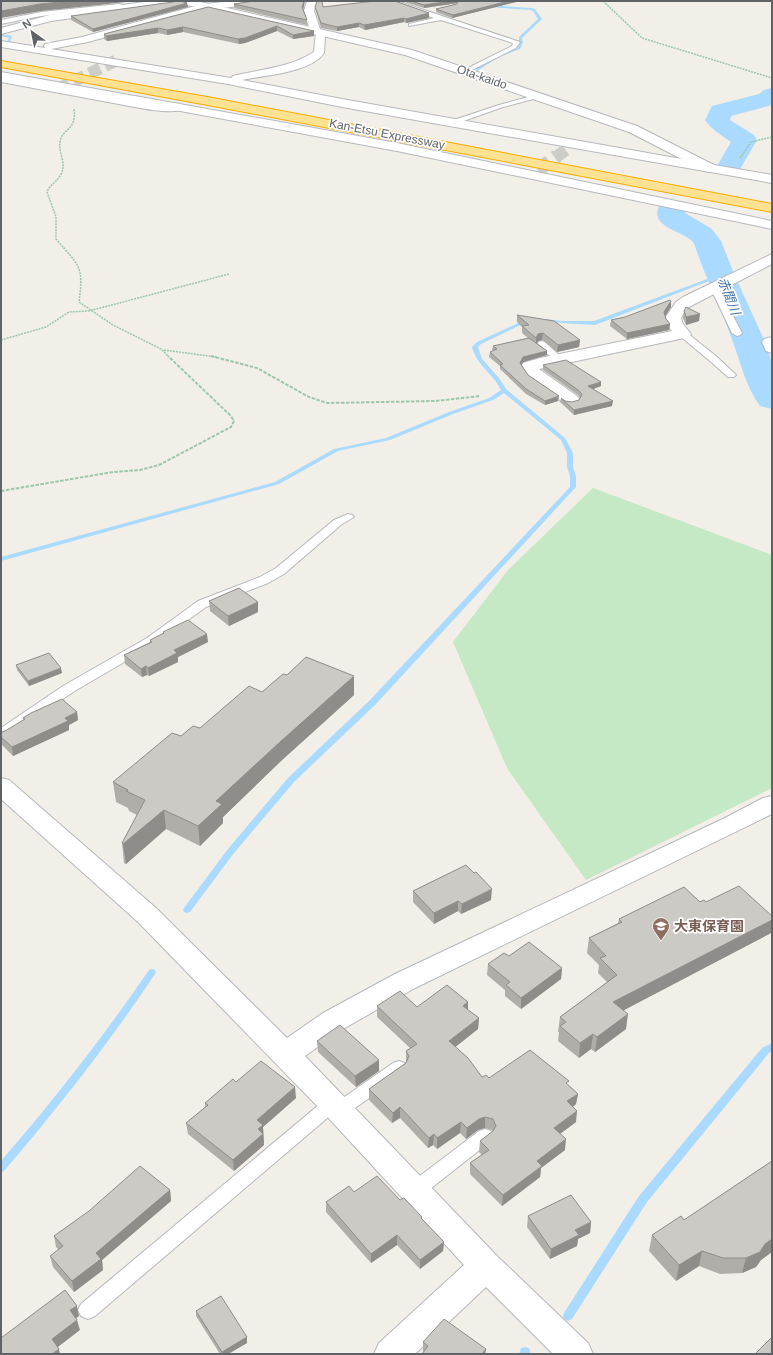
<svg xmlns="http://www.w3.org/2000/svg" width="773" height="1355" viewBox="0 0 773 1355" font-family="Arial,'Noto Sans JP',sans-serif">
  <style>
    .green { fill: #c5e8c5 }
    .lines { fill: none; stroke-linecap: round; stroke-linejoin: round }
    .stream { fill: #aadaff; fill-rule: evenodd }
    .river { fill: #aadaff; fill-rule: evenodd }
    .minor-tunnel-far1 { stroke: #ccccc8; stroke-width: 12; stroke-dasharray: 12 5.5; stroke-linecap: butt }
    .minor-tunnel { stroke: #ccccc8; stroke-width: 14; stroke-dasharray: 14 7; stroke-linecap: butt }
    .service-casing { stroke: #b5b8bc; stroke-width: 2 }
    .minor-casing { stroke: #b5b8bc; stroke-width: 2 }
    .tertiary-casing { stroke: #b5b8bc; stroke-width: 2 }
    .motorway-casing { stroke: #f9ab00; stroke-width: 2 }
    .path-far1 { stroke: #9cc7a9; stroke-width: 1.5; stroke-dasharray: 2 1; stroke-linecap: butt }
    .path { stroke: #9cc7a9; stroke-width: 2; stroke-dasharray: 3.5 1.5; stroke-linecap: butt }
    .service { fill: #fff; fill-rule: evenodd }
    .minor { fill: #fff; fill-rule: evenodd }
    .tertiary { fill: #fff; fill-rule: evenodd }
    .motorway { fill: #fde293; fill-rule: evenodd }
    .wall { fill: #afaea9 }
    .shaded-wall { fill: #8f8d8a }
    .building { fill: #cccac5; stroke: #8f8d8a }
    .labels { text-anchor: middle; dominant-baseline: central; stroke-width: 3.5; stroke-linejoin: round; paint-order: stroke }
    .far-street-label { font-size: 12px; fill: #5f6368; stroke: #fff }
    .far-water-label { font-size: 13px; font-style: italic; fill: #4174aa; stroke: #fff }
    .education-label { font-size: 14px; font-weight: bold; fill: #785e54; stroke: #fff; text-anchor: start }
  </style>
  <rect width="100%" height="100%" fill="#f1efe8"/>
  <path class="green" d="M 593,488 L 772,555 L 772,788 L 586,880 L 507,768 L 453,642 L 508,570 Z"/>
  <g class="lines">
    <path class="stream" d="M 487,5 L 532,8 L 535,9 L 542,19 L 522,38 L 523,43 L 520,49 L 499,57 L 477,71 L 476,69 L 497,55 L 518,47 L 519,43 L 519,37 L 538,19 L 533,11 L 531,10 L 488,7 Z
      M 1,34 L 12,36 L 10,43 L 7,42 L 9,38 L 1,36 Z
      M 718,275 L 722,276 L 595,325 L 561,323 L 547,321 L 545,320 L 547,319 L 561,321 L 594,321 Z
      M 527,319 L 529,320 L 529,321 L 481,344 L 478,347 L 482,359 L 499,378 L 506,389 L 565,438 L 573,453 L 573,467 L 576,476 L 576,487 L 376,704 L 294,782 L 234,853 L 190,912 L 187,913 L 184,912 L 183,910 L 184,908 L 228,849 L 288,778 L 370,700 L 570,487 L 570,476 L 567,467 L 567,453 L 561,440 L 504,393 L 493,400 L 453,414 L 390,440 L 338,451 L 279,484 L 1,561 L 1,557 L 275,482 L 334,449 L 386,438 L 449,412 L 489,398 L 501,390 C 493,373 477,366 472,347 L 477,342 Z
      M 152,969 L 155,970 L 156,972 L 155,974 C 109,1043 58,1108 4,1171 L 1,1172 L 1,1161 C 54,1100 103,1037 149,970 Z
      M 772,1043 L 772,1051 L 768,1054 L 647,1202 L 572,1319 L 568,1321 L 564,1319 L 563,1316 L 564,1313 L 639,1196 L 762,1048 Z
      M 525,1347 L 529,1348 L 530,1352 L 530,1354 L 519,1354 L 521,1348 Z"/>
    <path class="river" d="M 772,88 L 772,105 L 731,116 L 730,120 L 754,135 L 757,140 L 739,171 L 730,174 L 721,171 L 717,166 L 731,142 C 721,135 712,130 705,120 L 712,106 L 759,94 L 764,90 Z
      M 671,201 L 681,203 L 685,209 L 685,213 L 712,229 L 721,241 L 735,276 L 765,342 L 772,363 L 772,409 L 760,406 C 746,387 741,364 733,342 C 722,311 707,281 696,249 C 695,246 694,243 692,241 C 680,230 646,226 661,203 Z"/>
    <path class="minor-tunnel-far1" d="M 58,89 L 119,59
      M 556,157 L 570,147"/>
    <path class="minor-tunnel" d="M 538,170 L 557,156"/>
    <g class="service-casing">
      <path id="service" d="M 388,1 L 397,1 L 520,42 L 516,48 L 468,72 L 464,72 L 464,70 L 512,46 L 513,43 L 441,20 L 409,26 L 409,24 L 434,18 Z
        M 119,4 L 130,7 L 127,9 L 119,8 L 41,16 L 1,24 L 1,20 L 41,12 Z
        M 539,94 L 541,95 L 541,97 L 503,107 L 455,124 L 452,124 L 448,122 L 499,105 Z
        M 714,284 L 718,287 L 742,333 L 740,335 L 737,336 L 732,333 L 710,287 Z
        M 683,331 L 686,332 L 717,357 L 734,373 L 736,375 L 734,377 L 728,377 L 710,361 L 680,336 L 678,334 L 680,332 Z
        M 542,341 L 545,342 L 561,357 L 563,359 L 561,361 L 555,361 L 539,346 L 537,344 L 539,342 Z
        M 348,514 L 352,515 L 354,517 L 342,524 L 284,574 L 268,583 L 206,607 L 155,644 L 73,692 L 6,738 L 1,739 L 1,728 L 63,686 L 147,638 L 198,601 L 260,577 L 276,568 L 334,520 Z
        M 399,1061 L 405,1063 L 408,1068 L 405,1073 L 345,1115 L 339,1117 L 332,1114 L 95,1316 L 88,1319 L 81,1316 L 78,1310 L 81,1304 L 327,1098 L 333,1096 L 340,1100 L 393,1063 Z
        M 485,1129 L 491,1131 L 494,1136 L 491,1141 L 420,1197 L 414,1199 L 408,1197 L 405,1191 L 408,1185 L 479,1131 Z"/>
    </g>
    <g class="minor-casing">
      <path id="minor" d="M 151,1 L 178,1 L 173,4 L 51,21 L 1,34 L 1,28 L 50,15 Z
        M 230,1 L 259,1 L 254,4 L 200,11 L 88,42 L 51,49 L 231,78 L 233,76 L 237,75 C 263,69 291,67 314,52 L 316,32 L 312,33 L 307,30 L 309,27 L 304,11 L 307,1 L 317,1 L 314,11 L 320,29 L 319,31 L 323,30 L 328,33 L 325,36 L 324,53 C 310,73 265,75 242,80 L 342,99 L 710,164 L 715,165 L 716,168 L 715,171 L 710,172 L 342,107 L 228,84 L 1,47 L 1,41 L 45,48 L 44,46 L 45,44 L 82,37 L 199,5 Z
        M 1,76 L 140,100 L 181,104 L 183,107 L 181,110 C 168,113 153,110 140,108 L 1,82 Z
        M 772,254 L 772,264 L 687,308 L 681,318 L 683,324 L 691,334 L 689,337 L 539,369 L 577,396 L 580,400 L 577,404 L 571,405 L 565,404 L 529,378 L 521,367 L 523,363 L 540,358 L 672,331 L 667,325 L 665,318 L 676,302 L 683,297 Z
        M 772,337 L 772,353 L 766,351 L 762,342 L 764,339 Z
        M 1,778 L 9,780 L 156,908 L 287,1038 L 323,1013 L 395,974 L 725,818 L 763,798 L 772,796 L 772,814 L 415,988 L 343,1029 L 305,1056 L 497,1256 L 588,1343 L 593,1354 L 553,1354 L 486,1287 L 415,1354 L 374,1354 L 379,1343 L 464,1265 L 323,1112 L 138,922 L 1,799 Z"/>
    </g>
    <g class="tertiary-casing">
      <path id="tertiary" d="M 178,1 L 196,1 L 412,50 L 637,126 L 714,165 L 772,175 L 772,183 L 705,171 L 629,132 L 405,55 L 183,4 Z
        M 1,72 L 397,143 L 772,221 L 772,229 L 397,151 L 1,78 Z"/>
    </g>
    <g class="motorway-casing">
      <path id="motorway" d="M 1,61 L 213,98 L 772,204 L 772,212 L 213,106 L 1,67 Z"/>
    </g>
    <path class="path-far1" d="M 603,1 L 642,38 L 772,78
      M 74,109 C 77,131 62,128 60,142 C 58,152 66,162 62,172 C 59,181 50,184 47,192 L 56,217 L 56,239 C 79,266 84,265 79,302 L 113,325 L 161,349 L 169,357
      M 740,158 L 751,142 L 772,137
      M 1,340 L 46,327 L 69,312 L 89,311 L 229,274
      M 164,350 L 216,357"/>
    <path class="path" d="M 211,356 L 257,368 L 309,397 L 327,403 L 436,401 L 480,396
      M 1,491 L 113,472 L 140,470 L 159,465 L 231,427 L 234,421 L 231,416 L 168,356"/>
    <use href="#service" class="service"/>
    <use href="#minor" class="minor"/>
    <use href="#tertiary" class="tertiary"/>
    <use href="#motorway" class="motorway"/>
  </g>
  <path class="wall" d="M 405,1 L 516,1 L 516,2 L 452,18 L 436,12 L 436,9 L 457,4 L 458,3 L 424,8 L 405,2 Z
    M 234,4 L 303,9 L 307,20 L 307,25 L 234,8 Z
    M 188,7 L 93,32 L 71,20 L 71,16 Z
    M 208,7 L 314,36 L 293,39 L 277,31 L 245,43 L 239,44 L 183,32 L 167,35 L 158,33 L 107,41 L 104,39 L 104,34 Z
    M 315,7 L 323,7 L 429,18 L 406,23 L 404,22 L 365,30 L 359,27 L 337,31 L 321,28 L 316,11 Z
    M 671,301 L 671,307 L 665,316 L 666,319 L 670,324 L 669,330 L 627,339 L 610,326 L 611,320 L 625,317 Z
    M 684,311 L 699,321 L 686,325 L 683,318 Z
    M 517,315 L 580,340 L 579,347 L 557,352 L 542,340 L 538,341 L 537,343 L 547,351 L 547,355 L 523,362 L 521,365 L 528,375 L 558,401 L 545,405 L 526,394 L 500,369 L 500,366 L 489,357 L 490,352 L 493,351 L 492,350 L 493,346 L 528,338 L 522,333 L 522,327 L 517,322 Z
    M 543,365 L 601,386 L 593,389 L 612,406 L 574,415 L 560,402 L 561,398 L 565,401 L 572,402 L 579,400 L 580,398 L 578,395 L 543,370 Z
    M 209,601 L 258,612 L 229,626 L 210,611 Z
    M 163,632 L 208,642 L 178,657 L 178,662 L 149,676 L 147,675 L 142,677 L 125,664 L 124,655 L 150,642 L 150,640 L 163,634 Z
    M 16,665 L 62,673 L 29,686 L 17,670 Z
    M 262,692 L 354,695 L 281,761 L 223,817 L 223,823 L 200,846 L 166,829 L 126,864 L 124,863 L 122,843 L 137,815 L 129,811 L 128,808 L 116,802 L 113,782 L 181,736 L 200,728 Z
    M 77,712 L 78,720 L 69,725 L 69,730 L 13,756 L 1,744 L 1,732 L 5,731 L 24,720 L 23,718 Z
    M 413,891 L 491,900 L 461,914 L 458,911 L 434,924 L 413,902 Z
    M 700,902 L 706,902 L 771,933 L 623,1010 L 626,1029 L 595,1052 L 591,1049 L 579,1058 L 558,1041 L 559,1032 L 558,1032 L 560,1017 L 607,982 L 598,973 L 599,965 L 587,953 L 589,938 L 618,923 L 619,919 Z
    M 509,956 L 562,968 L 561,979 L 521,1009 L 505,996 L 505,990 L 487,975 L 488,964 Z
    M 468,1002 L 468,1010 L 479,1018 L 478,1029 L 455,1047 L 482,1077 L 568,1085 L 578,1094 L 576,1104 L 573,1107 L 576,1122 L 560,1134 L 565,1150 L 541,1168 L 540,1177 L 502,1206 L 470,1174 L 470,1163 L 482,1155 L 479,1152 L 480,1141 L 493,1131 L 492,1130 L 485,1128 L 478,1130 L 466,1139 L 460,1133 L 437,1149 L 433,1145 L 428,1148 L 400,1118 L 392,1123 L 369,1100 L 369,1089 L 406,1063 L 406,1051 L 410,1048 L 377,1017 L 377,1006 L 417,1007 Z
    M 317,1041 L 379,1071 L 356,1087 L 318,1052 Z
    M 236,1082 L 296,1098 L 263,1127 L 264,1145 L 234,1171 L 188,1134 L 186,1123 L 205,1107 L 205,1103 Z
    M 772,1161 L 772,1252 L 761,1260 L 756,1267 L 742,1273 L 720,1274 L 699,1266 L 676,1281 L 649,1251 L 652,1235 L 684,1220 Z
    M 170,1190 L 171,1201 L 102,1260 L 103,1270 L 74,1292 L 53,1267 L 50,1256 L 59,1250 L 56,1247 L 54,1236 Z
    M 354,1192 L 400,1200 L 422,1217 L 422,1219 L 444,1242 L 443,1251 L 420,1269 L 397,1245 L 371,1263 L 326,1212 L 326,1202 Z
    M 528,1216 L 591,1222 L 590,1233 L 578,1239 L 577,1246 L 550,1259 L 527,1227 Z
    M 196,1311 L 247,1337 L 247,1343 L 228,1354 L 220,1354 L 196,1316 Z
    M 423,1342 L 486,1349 L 485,1354 L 422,1354 L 423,1353 Z"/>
  <path class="shaded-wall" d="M 71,1 L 136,1 L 41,11 L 1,18 L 1,11 L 40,4 Z
    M 208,1 L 218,1 L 208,2 Z
    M 304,1 L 305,1 L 303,11 L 302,7 Z
    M 450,1 L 458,1 L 458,3 L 424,8 L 424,5 Z
    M 509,1 L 516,1 L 516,2 L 452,18 L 453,15 Z
    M 187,3 L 188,7 L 93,32 L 93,29 Z
    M 429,13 L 429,18 L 406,23 L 406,19 Z
    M 404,18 L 404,22 L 365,30 L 364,25 Z
    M 359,23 L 359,27 L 337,31 L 337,27 Z
    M 277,26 L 277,31 L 245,43 L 239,44 L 238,39 Z
    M 183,27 L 183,32 L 167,35 L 167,30 Z
    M 158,28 L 158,33 L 107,41 L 106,36 Z
    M 314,31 L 314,36 L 293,39 L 293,35 Z
    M 671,301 L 671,307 L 664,318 L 664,312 Z
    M 700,314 L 699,321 L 686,325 L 686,317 Z
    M 670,324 L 669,330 L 627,339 L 627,333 Z
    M 543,333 L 542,340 L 538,341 L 536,345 L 536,338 L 538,334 Z
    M 580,340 L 579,347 L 557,352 L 558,345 Z
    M 547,351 L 547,355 L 523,362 L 520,368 L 520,363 L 523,357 Z
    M 601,382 L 601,386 L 588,391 L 588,386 Z
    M 559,396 L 558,401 L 545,405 L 545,401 Z
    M 613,401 L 612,406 L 574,415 L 574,410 Z
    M 258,602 L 258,612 L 229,626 L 228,616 Z
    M 207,634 L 208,642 L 178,657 L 178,662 L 149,676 L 148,668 L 174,650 Z
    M 146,666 L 147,675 L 142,677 L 141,669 Z
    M 61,668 L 62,673 L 29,686 L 28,681 Z
    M 354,676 L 354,695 L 281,761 L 223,817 L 223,823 L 200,846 L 198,826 L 216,801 L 280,742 Z
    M 77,712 L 78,720 L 69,725 L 69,730 L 13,756 L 12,747 L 65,718 Z
    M 164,810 L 166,829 L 126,864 L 123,844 Z
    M 492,889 L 491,900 L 461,914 L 462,904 Z
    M 458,901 L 458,911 L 434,924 L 434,913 Z
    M 772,920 L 772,929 L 771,933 L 611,1017 L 613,1002 Z
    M 562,968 L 561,979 L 521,1009 L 521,998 Z
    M 468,1002 L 468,1013 L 463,1006 Z
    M 628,1014 L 626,1029 L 595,1052 L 597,1037 Z
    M 479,1018 L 478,1029 L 449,1052 L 449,1041 Z
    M 593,1034 L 591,1049 L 579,1058 L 580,1043 Z
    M 379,1060 L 379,1071 L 356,1087 L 355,1076 Z
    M 295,1087 L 296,1098 L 263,1127 L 264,1145 L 234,1171 L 233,1160 L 257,1120 Z
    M 578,1094 L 576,1104 L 566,1112 L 567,1101 Z
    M 400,1107 L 400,1118 L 392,1123 L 393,1113 Z
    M 577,1111 L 576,1122 L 553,1139 L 554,1128 Z
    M 485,1117 L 485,1128 L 478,1130 L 466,1139 L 467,1128 L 479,1119 Z
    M 461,1122 L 460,1133 L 437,1149 L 437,1138 Z
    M 434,1134 L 433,1145 L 428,1148 L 429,1138 Z
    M 566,1139 L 565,1150 L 541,1168 L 540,1177 L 502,1206 L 503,1195 L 537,1161 Z
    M 170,1190 L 171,1201 L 102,1260 L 103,1270 L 74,1292 L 72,1281 L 96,1253 Z
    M 591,1222 L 590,1233 L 578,1239 L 577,1246 L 550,1259 L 551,1249 L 575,1230 Z
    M 397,1235 L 397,1245 L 371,1263 L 371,1254 Z
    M 772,1239 L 772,1252 L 761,1260 L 756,1267 L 742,1273 L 746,1258 Z
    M 444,1242 L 443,1251 L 420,1269 L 420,1260 Z
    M 702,1251 L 699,1266 L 676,1281 L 679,1265 Z
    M 77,1306 L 79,1316 L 73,1321 L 70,1310 Z
    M 77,1320 L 80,1330 L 54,1350 L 52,1339 Z
    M 247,1337 L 247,1343 L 228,1354 L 222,1354 L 222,1352 Z
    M 59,1349 L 60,1354 L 52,1354 Z
    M 486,1349 L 485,1354 L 482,1354 Z"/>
  <path class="building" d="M 1,1 L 71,1 L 40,4 L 1,11 Z
    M 175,1 L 181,1 L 187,3 L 93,29 L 71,16 L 173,2 Z
    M 254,1 L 304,1 L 302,7 L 307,20 L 234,4 Z
    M 317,1 L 322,1 L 323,7 L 375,1 L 395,1 L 429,13 L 406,19 L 404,18 L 364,25 L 359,23 L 337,27 L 321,23 L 315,7 Z
    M 411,1 L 450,1 L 424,5 Z
    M 458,1 L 509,1 L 453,15 L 436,9 L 457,4 Z
    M 208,7 L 314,31 L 293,35 L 277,26 L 245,38 L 238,39 L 183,27 L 167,30 L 158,28 L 106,36 L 104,34 Z
    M 670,300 L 671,301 L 664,312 L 666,319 L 670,324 L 627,333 L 611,320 L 625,317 Z
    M 686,307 L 700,314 L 686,317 L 684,311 Z
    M 517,315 L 554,321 L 580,340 L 558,345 L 543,333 L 538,334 L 536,338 L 522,326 L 529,325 Z
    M 529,338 L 547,351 L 523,357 L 520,363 L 528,375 L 559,396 L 545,401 L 526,389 L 500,365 L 503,364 L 490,352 L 497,349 L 493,346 Z
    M 566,360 L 601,382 L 588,386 L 613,401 L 574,410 L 561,398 L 565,401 L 572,402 L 579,400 L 582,394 L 578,390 L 543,365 Z
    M 239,588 L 258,602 L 228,616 L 209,601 Z
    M 188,620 L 207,634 L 174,650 L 177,653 L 148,668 L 146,666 L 141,669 L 124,655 L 152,642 L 150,640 L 164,633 L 163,632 Z
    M 49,653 L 61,668 L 28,681 L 16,665 Z
    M 306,657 L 354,676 L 280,742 L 216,801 L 222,804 L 198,826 L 164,810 L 123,844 L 122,843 L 145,800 L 126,791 L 128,790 L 113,782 L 172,733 L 181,736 L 193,726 L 200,728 L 249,686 L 262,692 L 283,674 L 287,675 Z
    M 62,699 L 77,712 L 65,718 L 68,721 L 12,747 L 1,737 L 1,732 L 5,731 L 25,719 L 23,718 L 31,713 Z
    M 466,865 L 474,873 L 476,872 L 492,889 L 462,904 L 458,901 L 434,913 L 413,891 Z
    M 739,886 L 772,916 L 772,920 L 613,1002 L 628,1014 L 597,1037 L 593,1034 L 580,1043 L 560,1026 L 566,1022 L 560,1017 L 617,975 L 600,958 L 606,956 L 589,938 L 622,922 L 619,919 L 684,887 L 700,902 L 704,900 L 706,902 Z
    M 529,942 L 562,968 L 521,998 L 506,985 L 510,982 L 488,964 L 504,953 L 509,956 Z
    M 447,985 L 468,1002 L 463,1006 L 479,1018 L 449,1041 L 468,1058 L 482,1077 L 486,1075 L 489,1078 L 530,1050 L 569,1081 L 566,1083 L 578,1094 L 567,1101 L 577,1111 L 554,1128 L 566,1139 L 537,1161 L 542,1166 L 503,1195 L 470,1163 L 489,1150 L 480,1141 L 493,1131 L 496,1126 L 493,1119 L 485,1117 L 479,1119 L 467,1128 L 461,1122 L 437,1138 L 434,1134 L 429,1138 L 400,1107 L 393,1113 L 369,1089 L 406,1063 L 409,1056 L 406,1051 L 417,1044 L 377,1006 L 400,991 L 417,1007 Z
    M 340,1025 L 379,1060 L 355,1076 L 317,1041 Z
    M 261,1061 L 295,1087 L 257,1120 L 263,1125 L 258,1129 L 263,1134 L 233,1160 L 186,1123 L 208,1105 L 205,1103 L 233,1079 L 236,1082 Z
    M 772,1161 L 772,1239 L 765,1244 L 760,1252 L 746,1258 L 723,1258 L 702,1251 L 679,1265 L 652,1235 L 681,1216 L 684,1220 Z
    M 140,1166 L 170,1190 L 96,1253 L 101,1259 L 72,1281 L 50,1256 L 63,1246 L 54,1236 L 89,1211 Z
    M 377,1176 L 400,1200 L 404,1198 L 422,1217 L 421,1218 L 444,1242 L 420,1260 L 397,1235 L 371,1254 L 326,1202 L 349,1186 L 354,1192 Z
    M 571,1195 L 591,1222 L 575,1230 L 579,1235 L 551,1249 L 528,1216 Z
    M 65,1290 L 77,1306 L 70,1310 L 77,1320 L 52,1339 L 59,1349 L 52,1354 L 1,1354 L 1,1338 Z
    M 221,1296 L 247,1337 L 222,1352 L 196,1311 Z
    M 444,1319 L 486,1349 L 482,1354 L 422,1354 L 428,1346 L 423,1342 Z
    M 772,1337 L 772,1354 L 755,1354 Z"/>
  <defs>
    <g id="school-pin" transform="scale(0.9)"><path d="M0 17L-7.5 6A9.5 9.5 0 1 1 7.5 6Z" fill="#8d6e63" stroke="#fff"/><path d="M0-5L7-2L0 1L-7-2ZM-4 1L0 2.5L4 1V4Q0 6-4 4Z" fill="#fff"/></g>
  </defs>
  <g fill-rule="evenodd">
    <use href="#school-pin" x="661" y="926"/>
  </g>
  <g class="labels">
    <g class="far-street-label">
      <text transform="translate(482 77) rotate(19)">Ota-kaido</text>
      <text transform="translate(387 134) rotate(11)">Kan-Etsu Expressway</text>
    </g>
    <g class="far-water-label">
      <text transform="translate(729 296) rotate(69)">赤間川</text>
    </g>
    <g class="education-label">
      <text x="674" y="926">大東保育園</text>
    </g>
  </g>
  <rect width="773" height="1355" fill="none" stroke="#5f6368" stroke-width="4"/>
  <g transform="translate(32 32) rotate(327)" stroke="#ffffff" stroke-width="3" paint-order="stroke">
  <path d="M0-3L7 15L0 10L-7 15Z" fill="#5f6368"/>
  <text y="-6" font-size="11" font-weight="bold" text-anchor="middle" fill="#5f6368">N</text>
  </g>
</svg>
